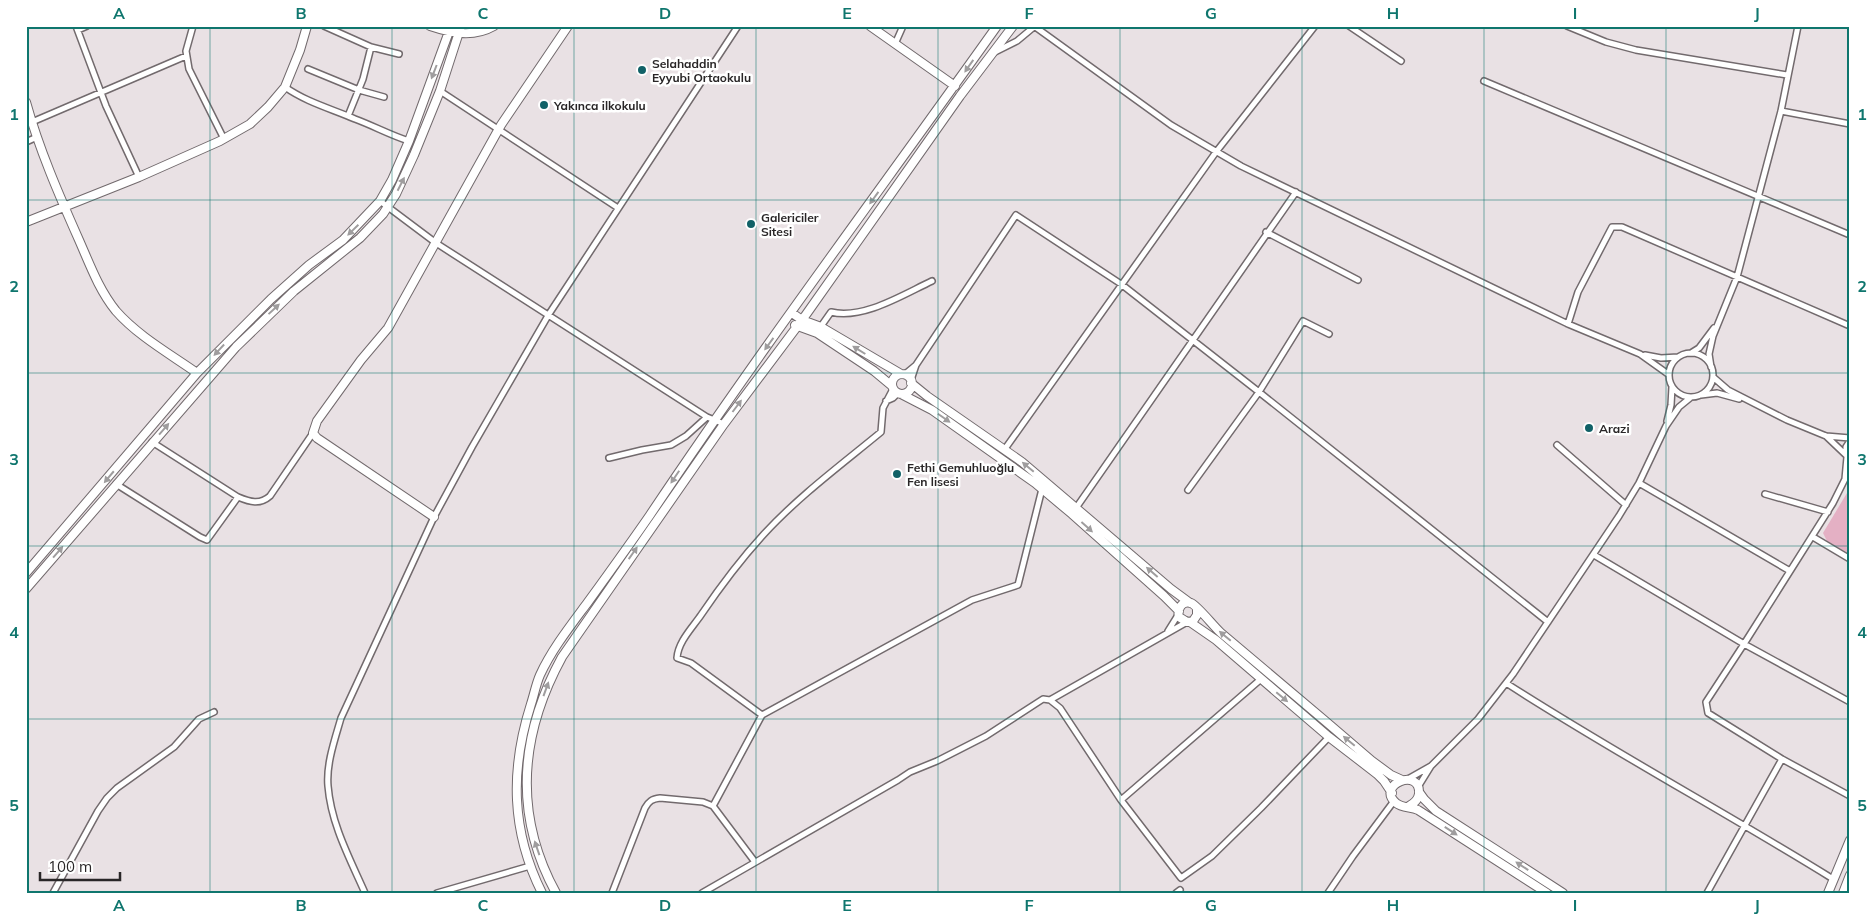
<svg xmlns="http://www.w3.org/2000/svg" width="1876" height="919" viewBox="0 0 1876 919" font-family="Mulish,sans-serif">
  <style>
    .green { fill: #e4b0c4 }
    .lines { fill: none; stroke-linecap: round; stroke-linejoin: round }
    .street-casing { stroke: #726a6d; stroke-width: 8 }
    .secondary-casing { stroke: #726a6d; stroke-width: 10 }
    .street { stroke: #fff; stroke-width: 5 }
    .secondary { stroke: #fff; stroke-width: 8 }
    .oneway { fill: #9f9d9e }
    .grid { fill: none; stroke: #0f766e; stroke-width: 1; stroke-opacity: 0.55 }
    .poi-dot { fill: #116167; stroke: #fff; stroke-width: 2 }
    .labels { text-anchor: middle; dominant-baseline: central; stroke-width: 5; stroke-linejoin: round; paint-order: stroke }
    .poi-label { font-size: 12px; font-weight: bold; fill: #292627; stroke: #fff; text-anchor: start }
    .neatline { fill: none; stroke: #0f766e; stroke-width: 2 }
    .grid-label { font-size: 16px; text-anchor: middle; font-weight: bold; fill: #0f766e }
  </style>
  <rect width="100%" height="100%" fill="#e9e1e4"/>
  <path class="green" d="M 1850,488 L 1850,554 L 1827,541 L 1823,533 Z"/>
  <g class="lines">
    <g class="street-casing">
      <path id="street" d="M 76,26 L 106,106 L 139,177
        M 193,26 L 186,51 L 189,69 L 224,139
        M 324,26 L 371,47 L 399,54
        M 1034,26 L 1171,125 L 1241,166 L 1568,324 L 1640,354 L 1668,374
        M 1349,26 L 1401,61
        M 1567,26 L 1606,42 L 1636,50 L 1787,75
        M 78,30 L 87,26
        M 895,44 L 903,26
        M 995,52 L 1017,41 L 1035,26
        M 308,69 L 359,90 L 384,97
        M 1484,81 L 1850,235
        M 285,87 C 306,102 332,109 355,119 C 374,126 390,135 409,141
        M 440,91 L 618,208
        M 1781,111 L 1850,124
        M 348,116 L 363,79 L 371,47
        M 32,122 L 186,56
        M 26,142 L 37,137
        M 380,201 L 436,243 L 707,417
        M 1266,232 L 1358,280
        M 1568,324 L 1578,292 L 1612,227 L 1622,227 L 1850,326
        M 819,329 L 831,312 C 863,320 904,294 932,281
        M1669 375a22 22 0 1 1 44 0a22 22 0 1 1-44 0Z
        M 1691,353 L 1699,348 L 1714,328
        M 1645,355 L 1661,358 L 1678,357
        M 916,365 L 1016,215 L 1121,284 L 1259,392 L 1548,622
        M 1711,367 L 1709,354 L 1713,336 L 1737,277 L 1781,111 L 1798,26
        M 904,375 L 916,365 L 911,380
        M 1713,377 L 1728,390 L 1787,420 L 1826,436 L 1850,438
        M 1701,395 L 1717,393 L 1739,399
        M 886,401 L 893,398 L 898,393
        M 1667,421 L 1671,405 L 1672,387
        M 1826,436 L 1846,455
        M 152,442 L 238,497 C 250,502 260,505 270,496 L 313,433
        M 1557,445 L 1626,505
        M 1007,446 L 1216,152 L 1315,26
        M 1846,454 L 1846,447 L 1850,441
        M 1847,457 L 1845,479 L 1833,503 L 1744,644 L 1850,702
        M 609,458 L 642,450 L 671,445 L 686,436 L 707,417 L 724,424
        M 1639,483 L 1790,571
        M 116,484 L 200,537 L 207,540 L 238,497
        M 1188,490 L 1259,392 L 1303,321 L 1329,334
        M 1765,494 L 1828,512
        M 1076,508 L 1296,192
        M 1813,537 L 1850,559
        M 1594,555 L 1744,644 L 1706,702 L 1708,713 L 1782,759 L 1850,796
        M 1168,631 L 1178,615
        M 1261,679 L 1121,800 L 1181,878 L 1212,856 L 1261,808 L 1329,737
        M 1506,683 C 1613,752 1725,812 1833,879
        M 1050,700 L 1187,622
        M 762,715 L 691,663 L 677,658 C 678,642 692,628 701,615 C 720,587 741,559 764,534 C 799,496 841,465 881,432 L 883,408 L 893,389
        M 1408,779 L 1431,766
        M 1418,787 L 1431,766 L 1478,719 L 1513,674 L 1619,516 L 1639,483 L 1666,426 L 1679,407 L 1690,398
        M 713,806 L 762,715 L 972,600 L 1018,585 L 1042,489
        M 53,893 L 98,811 L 107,798 L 117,788 L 174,747 L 199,719 L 214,712
        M 365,893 C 350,859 331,824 328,786 C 326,764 335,739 341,718 L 434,517 L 472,447 L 549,314 L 738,26
        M 437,893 L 530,866
        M 612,893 L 645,808 C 649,801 652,799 660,798 L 703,802 L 713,806 L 755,862
        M 702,893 L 898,780 L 910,772 L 937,761 L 986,736 L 1043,699 L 1050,700 L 1060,708 L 1121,800
        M 1176,893 L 1180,890
        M 1328,893 L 1353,856 L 1394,801
        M 1707,893 L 1782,759"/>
    </g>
    <g class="secondary-casing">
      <path id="secondary" d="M 430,26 C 451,33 473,38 494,26
        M 870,26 L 955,86
        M 26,102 C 39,149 59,195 79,240 C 90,265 99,290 116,311 C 138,336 170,354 197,373
        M 26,222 L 139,177 L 220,141 L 250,124 L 268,107 L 285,87 L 300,50 L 307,26
        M 792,313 L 802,320 L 821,327 L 901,374
        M 795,325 L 817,333 L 874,371 L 892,386
        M892 384a10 10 0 1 1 20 0a10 10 0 1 1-20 0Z
        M 911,383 L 927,396 L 1022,462 L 1171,589 L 1190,603
        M 901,394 L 932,410 L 1035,483 L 1072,514 L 1164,596 L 1179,611
        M 434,517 L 317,438 L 313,433 L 317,421 L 361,360 L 388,328 L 501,125 L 568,26
        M 26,573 L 197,373 L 271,299 L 309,265 L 343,240 L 380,201 L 392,180 L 409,141 L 451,26
        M 26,589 L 236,347 L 294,291 L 360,238 L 383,214 L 396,194 L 414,155 L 440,91 L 461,26
        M 1197,609 L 1197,615 L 1193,621 L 1187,622 L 1179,617 C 1177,609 1182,600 1191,603 C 1198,606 1214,627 1221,633 C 1272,676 1322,718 1372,761 L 1391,775 L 1402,780
        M 1190,622 L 1216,640 L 1329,737 L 1377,774 L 1384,781 L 1392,793
        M 1419,792 L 1424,799 L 1436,811 L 1563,893
        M 1409,806 C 1415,803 1418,800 1419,794 C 1421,766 1375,785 1396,803 C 1402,808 1411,807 1418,810 L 1547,893
        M 542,893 C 511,831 510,770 531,704 C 534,695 536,684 540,675 C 552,649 571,625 588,602 C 609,573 630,544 650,515 C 761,349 881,189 997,26
        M 556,893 C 513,814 520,734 562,657 L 724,424 L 805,316 L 960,96 L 1013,26
        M 1828,893 L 1850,840
        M 1843,893 L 1850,875"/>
    </g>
    <use href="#street" class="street"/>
    <use href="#secondary" class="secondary"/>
  </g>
  <defs><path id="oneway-solid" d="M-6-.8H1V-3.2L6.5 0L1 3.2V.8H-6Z" transform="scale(1.25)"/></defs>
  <g class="oneway">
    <use href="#oneway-solid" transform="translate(969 66) rotate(125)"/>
    <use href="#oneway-solid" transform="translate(434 72) rotate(111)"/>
    <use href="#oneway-solid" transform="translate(401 184) rotate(-63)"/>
    <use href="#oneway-solid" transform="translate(874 198) rotate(126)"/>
    <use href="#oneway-solid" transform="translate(353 230) rotate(136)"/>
    <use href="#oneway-solid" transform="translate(274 309) rotate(-43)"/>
    <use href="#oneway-solid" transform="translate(769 344) rotate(126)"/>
    <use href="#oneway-solid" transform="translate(219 350) rotate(133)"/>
    <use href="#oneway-solid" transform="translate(859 350) rotate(-148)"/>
    <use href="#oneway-solid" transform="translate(737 406) rotate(-53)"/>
    <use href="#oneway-solid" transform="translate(944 418) rotate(35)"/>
    <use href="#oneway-solid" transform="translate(164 429) rotate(-49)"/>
    <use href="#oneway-solid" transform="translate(1028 467) rotate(-140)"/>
    <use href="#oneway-solid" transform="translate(109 477) rotate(130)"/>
    <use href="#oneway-solid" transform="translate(675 477) rotate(124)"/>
    <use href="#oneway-solid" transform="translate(1087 527) rotate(42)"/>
    <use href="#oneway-solid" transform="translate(58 552) rotate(-49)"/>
    <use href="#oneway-solid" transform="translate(633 553) rotate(-55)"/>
    <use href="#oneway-solid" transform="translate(1152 572) rotate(-139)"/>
    <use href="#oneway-solid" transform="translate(1225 636) rotate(-140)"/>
    <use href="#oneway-solid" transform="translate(546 689) rotate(-70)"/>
    <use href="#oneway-solid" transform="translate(1282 697) rotate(40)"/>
    <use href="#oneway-solid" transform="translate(1349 741) rotate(-140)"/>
    <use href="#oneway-solid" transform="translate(1451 831) rotate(33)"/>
    <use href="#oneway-solid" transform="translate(537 848) rotate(-109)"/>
    <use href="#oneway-solid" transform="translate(1522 866) rotate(-147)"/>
  </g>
  <path class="grid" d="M 210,26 L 210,893M 392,26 L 392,893M 574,26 L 574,893M 756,26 L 756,893M 938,26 L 938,893M 1120,26 L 1120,893M 1302,26 L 1302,893M 1484,26 L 1484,893M 1666,26 L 1666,893M 26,200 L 1850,200M 26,373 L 1850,373M 26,546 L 1850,546M 26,719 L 1850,719"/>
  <g class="poi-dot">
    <circle cx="642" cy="70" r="5"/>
    <circle cx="544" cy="105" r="5"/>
    <circle cx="751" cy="224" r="5"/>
    <circle cx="1589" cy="428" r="5"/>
    <circle cx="897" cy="474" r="5"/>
  </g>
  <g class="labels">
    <g class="poi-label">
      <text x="652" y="63">Selahaddin<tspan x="652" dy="14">Eyyubi Ortaokulu</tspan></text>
      <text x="554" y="105">Yakınca ilkokulu</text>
      <text x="761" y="217">Galericiler<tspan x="761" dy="14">Sitesi</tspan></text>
      <text x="1599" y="428">Arazi</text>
      <text x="907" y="467">Fethi Gemuhluoğlu<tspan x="907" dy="14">Fen lisesi</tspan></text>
    </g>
  </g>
  <rect width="1876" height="919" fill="none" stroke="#ffffff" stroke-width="55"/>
  <path d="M40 872v8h80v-8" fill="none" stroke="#292627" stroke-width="2.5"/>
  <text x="48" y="872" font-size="15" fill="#292627" stroke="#ffffff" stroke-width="4" paint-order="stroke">100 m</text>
  <rect x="28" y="28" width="1820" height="864" class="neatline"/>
  <g class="grid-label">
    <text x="119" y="19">A</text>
    <text x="301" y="19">B</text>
    <text x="483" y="19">C</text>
    <text x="665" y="19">D</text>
    <text x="847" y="19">E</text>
    <text x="1029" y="19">F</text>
    <text x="1211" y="19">G</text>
    <text x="1393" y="19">H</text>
    <text x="1575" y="19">I</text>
    <text x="1757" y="19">J</text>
    <text x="14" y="120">1</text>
    <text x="1862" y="120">1</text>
    <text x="14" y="292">2</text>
    <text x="1862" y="292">2</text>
    <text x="14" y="465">3</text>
    <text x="1862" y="465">3</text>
    <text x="14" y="638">4</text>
    <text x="1862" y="638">4</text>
    <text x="14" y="811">5</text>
    <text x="1862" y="811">5</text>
    <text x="119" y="911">A</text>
    <text x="301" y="911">B</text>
    <text x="483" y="911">C</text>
    <text x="665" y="911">D</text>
    <text x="847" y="911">E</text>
    <text x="1029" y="911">F</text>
    <text x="1211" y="911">G</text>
    <text x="1393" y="911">H</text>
    <text x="1575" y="911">I</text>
    <text x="1757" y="911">J</text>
  </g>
</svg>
